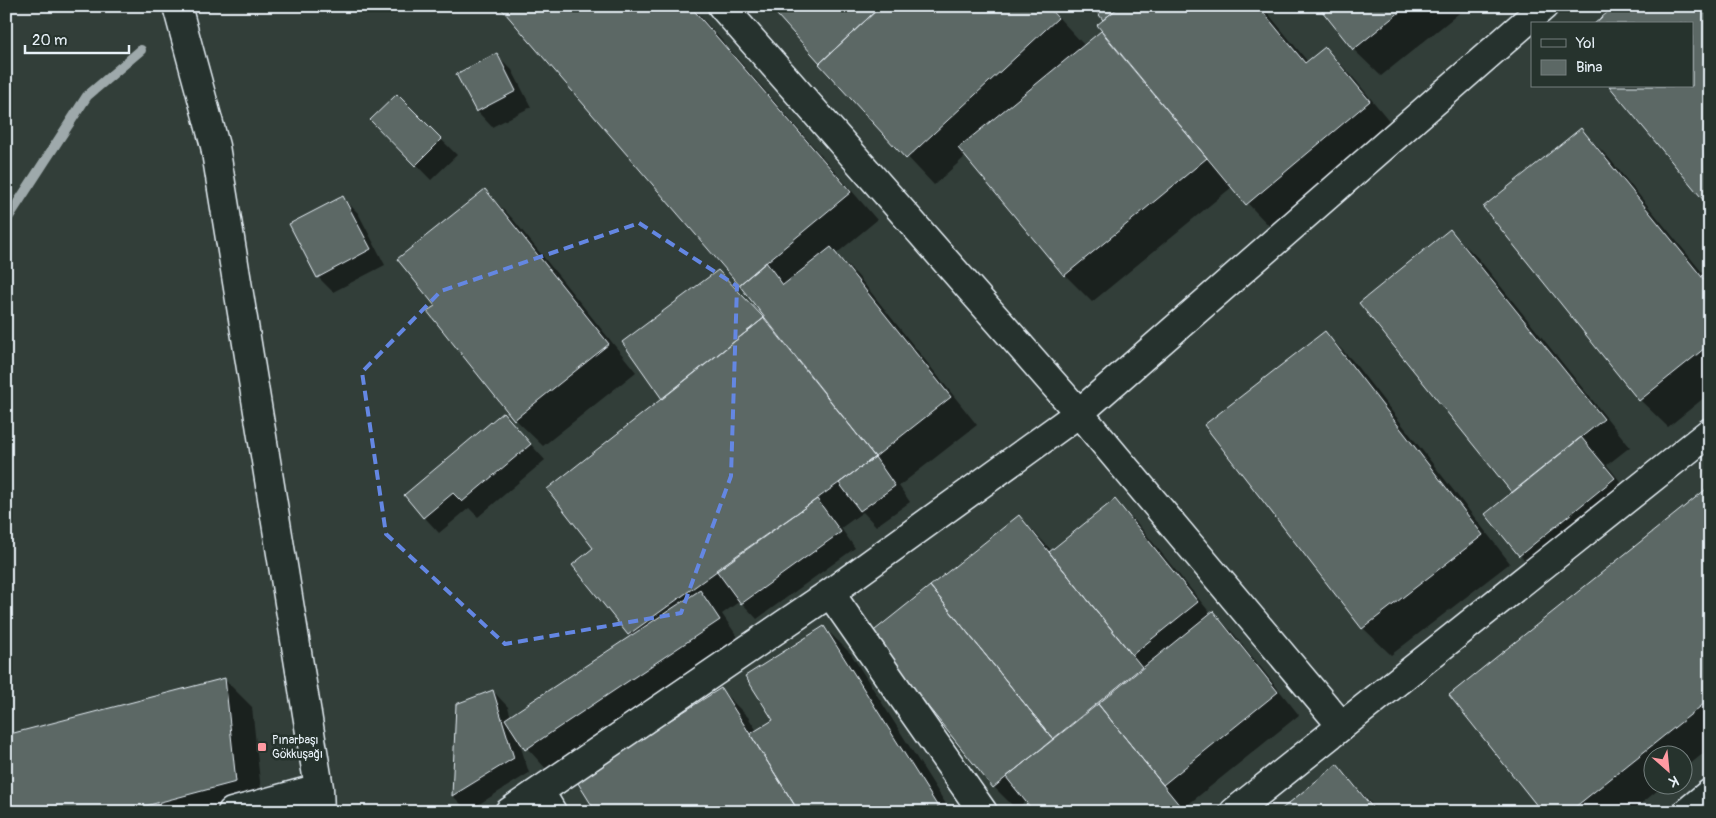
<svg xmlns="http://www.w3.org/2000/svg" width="1716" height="818" viewBox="0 0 1716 818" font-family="Pangolin,sans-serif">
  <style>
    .shadow { fill: #0007 }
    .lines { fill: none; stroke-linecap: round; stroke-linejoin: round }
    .stream { stroke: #9ea9ab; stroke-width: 10 }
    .building { fill: #5c6865; stroke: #e8f1f8 }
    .minor-casing { stroke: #e8f1f8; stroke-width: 31 }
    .minor { stroke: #26332d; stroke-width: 28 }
    .marked { fill: none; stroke: #6487e3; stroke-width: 4; stroke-dasharray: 10 6; stroke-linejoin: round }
    .poi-dot { fill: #ff9aa2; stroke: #26332d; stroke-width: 2 }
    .labels { text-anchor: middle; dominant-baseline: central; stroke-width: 5; stroke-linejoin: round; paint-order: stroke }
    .poi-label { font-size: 12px; fill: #e8f1f8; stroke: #26332d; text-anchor: start }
  </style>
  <rect width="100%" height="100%" fill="#323e39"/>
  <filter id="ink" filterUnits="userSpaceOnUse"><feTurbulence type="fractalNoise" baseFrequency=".02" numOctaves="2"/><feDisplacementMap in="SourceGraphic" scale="10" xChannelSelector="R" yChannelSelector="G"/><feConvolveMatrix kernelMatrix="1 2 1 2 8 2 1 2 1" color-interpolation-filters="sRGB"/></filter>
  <g filter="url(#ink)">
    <path class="shadow" d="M 500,6 L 692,6 L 877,220 L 836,254 L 858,276 L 977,425 L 899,486 L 910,502 L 876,526 L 863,512 L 841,528 L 855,548 L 757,619 L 740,601 L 722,614 L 741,642 L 548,771 L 518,738 L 529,773 L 468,811 L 453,796 L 457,704 L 493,691 L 508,707 L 511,717 L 631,637 L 574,565 L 595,548 L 664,399 L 763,314 Z
      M 771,6 L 1048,6 L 1085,46 L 1103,31 L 1105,20 L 1094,6 L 1262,6 L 1308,62 L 1325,48 L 1352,76 L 1396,129 L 1274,231 L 1232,187 L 1092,302 L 1065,275 L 966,156 L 934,185 L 820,64 L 822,63 Z
      M 1319,6 L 1468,6 L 1381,76 L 1353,49 Z
      M 497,55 L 512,70 L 531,107 L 492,127 L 477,111 Z
      M 397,96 L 457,155 L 431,180 L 372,120 Z
      M 1581,130 L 1608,157 L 1710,282 L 1710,393 L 1668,427 L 1640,400 Z
      M 485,191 L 512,218 L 636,372 L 543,446 L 515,419 L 436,306 Z
      M 343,198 L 358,213 L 385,265 L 333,292 L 318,277 Z
      M 1450,231 L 1478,258 L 1630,447 L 1607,465 L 1636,501 L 1542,577 L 1520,555 L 1514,493 Z
      M 1325,333 L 1352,360 L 1510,563 L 1391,655 L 1363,628 Z
      M 503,414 L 545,460 L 478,517 L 469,508 L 439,533 L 405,496 Z
      M 1710,487 L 1710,748 L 1684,769 L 1684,756 L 1654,756 L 1654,786 L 1663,786 L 1631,812 L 1544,812 Z
      M 1115,501 L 1137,523 L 1211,614 L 1213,613 L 1234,634 L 1299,715 L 1185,807 L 1189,812 L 1035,812 L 1026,801 L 1016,809 L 994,787 L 1019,516 L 1052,551 Z
      M 824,627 L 851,654 L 951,812 L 598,812 L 721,690 L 748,717 L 757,731 L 775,720 Z
      M 225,680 L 252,707 L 263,809 L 254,812 L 6,812 Z
      M 1337,766 L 1379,812 L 1280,812 Z"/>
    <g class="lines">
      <path class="stream" d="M 6,221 L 87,96 L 141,50"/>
    </g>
    <path class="building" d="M 499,6 L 690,6 L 851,192 L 739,285 Z
      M 769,6 L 881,6 L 820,63 Z
      M 881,6 L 1047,6 L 1058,18 L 906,159 L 819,64 Z
      M 1092,6 L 1120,6 L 1103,20 Z
      M 1120,6 L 1258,6 L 1305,63 L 1325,47 L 1370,101 L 1246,205 L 1097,25 Z
      M 1318,6 L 1407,6 L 1353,50 Z
      M 1615,6 L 1710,6 L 1710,208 L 1609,86 L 1692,86 L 1692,24 L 1594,24 Z
      M 1101,31 L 1207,158 L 1064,276 L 958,148 Z
      M 497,53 L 516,91 L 476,112 L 456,74 Z
      M 397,94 L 442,139 L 415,166 L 370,120 Z
      M 1581,128 L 1710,287 L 1710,344 L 1639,401 L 1483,207 Z
      M 485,189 L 609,344 L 514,420 L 427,311 L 435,306 L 397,259 Z
      M 343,196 L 371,249 L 317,278 L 289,224 Z
      M 1450,229 L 1604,419 L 1512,493 L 1359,303 Z
      M 831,247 L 951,397 L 875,457 L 739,285 L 766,262 L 783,285 Z
      M 718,270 L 764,318 L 662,399 L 622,342 Z
      M 764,318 L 875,457 L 628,635 L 572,565 L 593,548 L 547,489 Z
      M 1325,331 L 1483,535 L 1362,629 L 1204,425 Z
      M 503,412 L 531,444 L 462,502 L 453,493 L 423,518 L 404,495 Z
      M 1581,437 L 1615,478 L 1519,556 L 1485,514 Z
      M 875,457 L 895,486 L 860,511 L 839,483 Z
      M 1710,486 L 1710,699 L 1569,812 L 1542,812 L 1449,695 Z
      M 817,499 L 841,532 L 741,604 L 716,570 Z
      M 1115,499 L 1198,602 L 1132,655 L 1049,552 Z
      M 1019,515 L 1142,667 L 1053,739 L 930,586 Z
      M 930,586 L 1053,739 L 993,788 L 870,634 Z
      M 700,590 L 720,620 L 525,750 L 505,719 Z
      M 1213,611 L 1278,692 L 1163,785 L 1098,704 Z
      M 824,626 L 940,810 L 937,812 L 799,812 L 750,734 L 773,720 L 745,676 Z
      M 225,678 L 236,782 L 123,812 L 6,812 L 6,735 Z
      M 721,688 L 799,812 L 596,812 L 576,780 Z
      M 493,690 L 514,758 L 452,796 L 456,704 Z
      M 1098,704 L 1163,785 L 1185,812 L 1034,812 L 1006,777 Z
      M 1337,764 L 1376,812 L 1278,812 Z"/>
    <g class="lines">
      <g class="minor-casing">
        <path id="minor" d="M 177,6 L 215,146 L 319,788 L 320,812
          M 722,6 L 1079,413 L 1341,725
          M 830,593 L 983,812
          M 540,792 L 552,812
          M 232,812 L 319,788
          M 509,812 L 830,593 L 1079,413 L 1544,6
          M 1234,812 L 1710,432
          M 1687,812 L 1710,793"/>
      </g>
      <use href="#minor" class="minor"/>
    </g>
  </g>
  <path class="marked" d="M 639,223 L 737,286 L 731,476 L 681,613 L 505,644 L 386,534 L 362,372 L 441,291 Z"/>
  <rect class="poi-dot" x="257" y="742" width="10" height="10" rx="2.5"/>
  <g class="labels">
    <g class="poi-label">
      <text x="272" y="740">Pınarbaşı<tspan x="272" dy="14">Gökkuşağı</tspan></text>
    </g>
  </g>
  <rect width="1716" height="818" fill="none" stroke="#26332d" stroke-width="25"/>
  <rect x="12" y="12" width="1691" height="793" fill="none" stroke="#e8f1f8" stroke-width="2" filter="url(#ink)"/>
  <rect x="1531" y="22" width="162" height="65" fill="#26332d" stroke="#747f7e"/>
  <rect x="1541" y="39" width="25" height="8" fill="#26332d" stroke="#747f7e"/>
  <text x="1576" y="48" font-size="15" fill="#e8f1f8">Yol</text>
  <rect x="1541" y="60" width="25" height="15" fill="#5c6865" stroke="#747f7e"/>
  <text x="1576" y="72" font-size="15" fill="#e8f1f8">Bina</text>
  <g transform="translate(1668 770) rotate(153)"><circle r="24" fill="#26332d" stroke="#747f7e"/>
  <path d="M0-4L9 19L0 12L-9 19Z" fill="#ff9aa2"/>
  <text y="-8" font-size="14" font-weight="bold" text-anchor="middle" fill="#e8f1f8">K</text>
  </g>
  <path d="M25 45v8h104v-8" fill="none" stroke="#e8f1f8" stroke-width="2.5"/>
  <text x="32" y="45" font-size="15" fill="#e8f1f8" stroke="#26332d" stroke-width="4" paint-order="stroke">20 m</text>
</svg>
